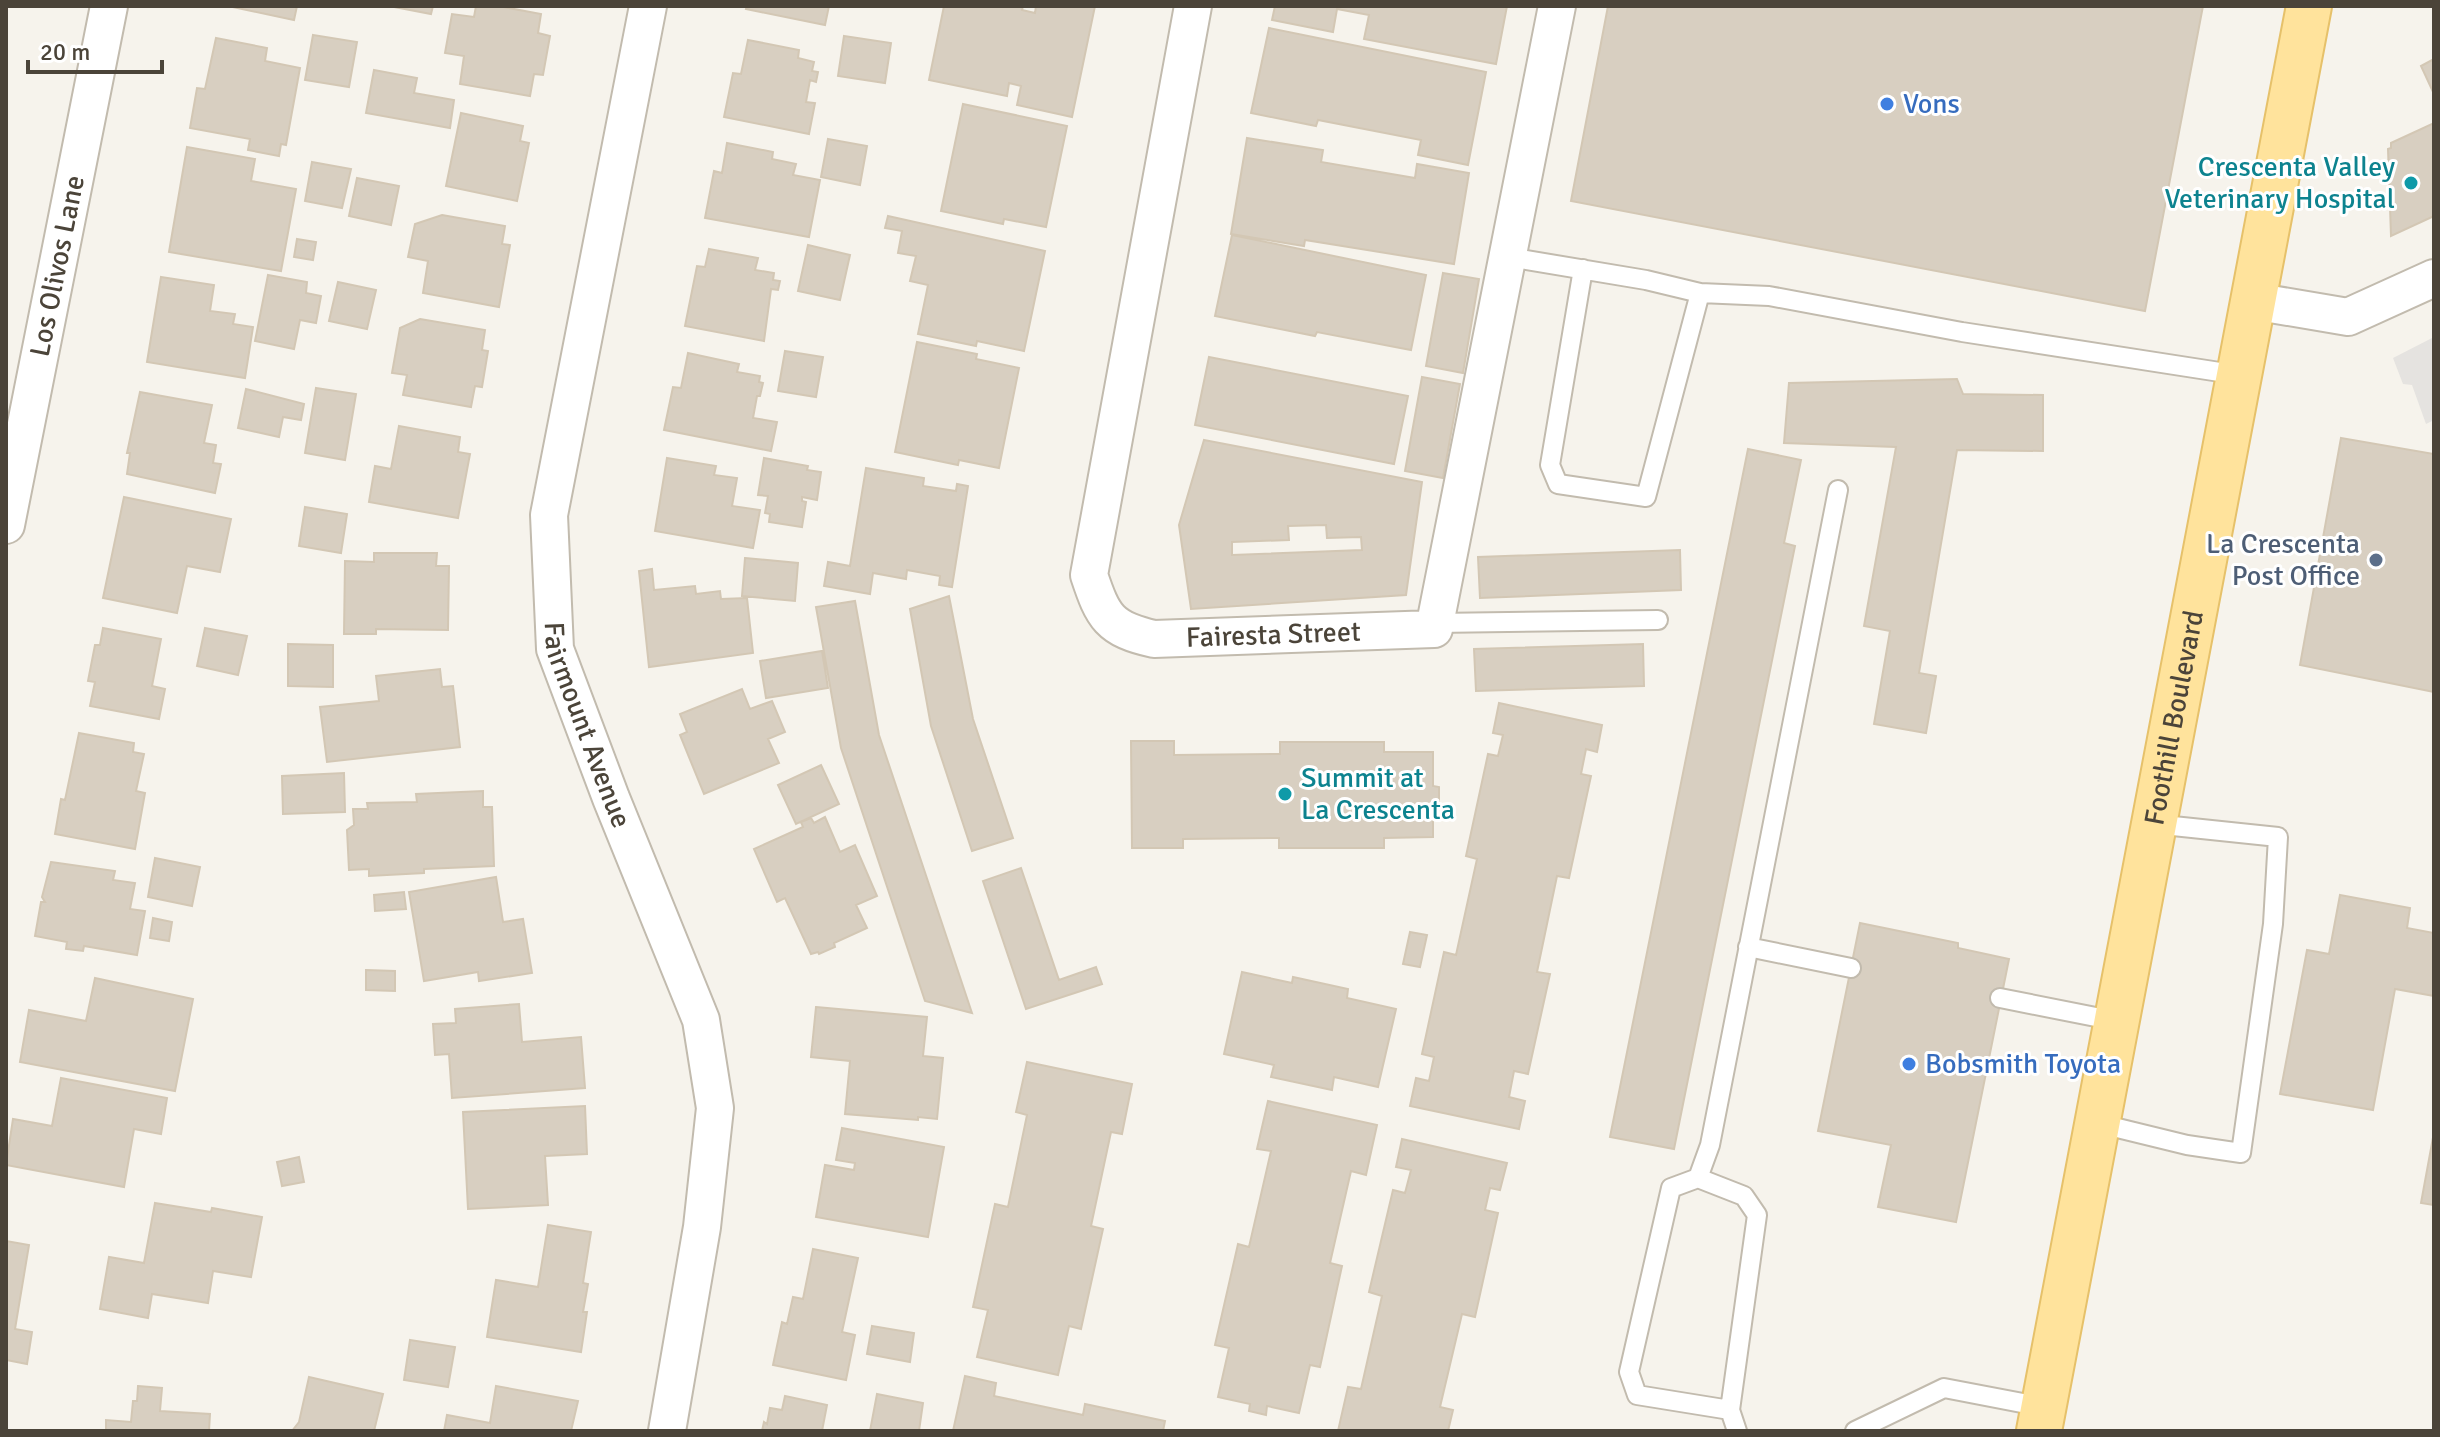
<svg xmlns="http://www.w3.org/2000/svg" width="2440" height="1437" viewBox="0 0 2440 1437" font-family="Signika,sans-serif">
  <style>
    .parking { fill: #e5e3e0 }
    .building { fill: #d8cfc1; stroke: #d3c7b4; stroke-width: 2; fill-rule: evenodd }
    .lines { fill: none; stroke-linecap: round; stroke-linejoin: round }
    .lane-casing { stroke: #c2bbae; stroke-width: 22 }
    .street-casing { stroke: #c2bbae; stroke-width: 40 }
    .primary-casing { stroke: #e6c16a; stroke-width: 48 }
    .lane { stroke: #fff; stroke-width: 18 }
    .street { stroke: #fff; stroke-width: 36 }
    .primary { stroke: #ffe39c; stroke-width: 44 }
    .shop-dot { fill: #3f7fe0; stroke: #fff; stroke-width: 3 }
    .culture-dot { fill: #0f9aa8; stroke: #fff; stroke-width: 3 }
    .service-dot { fill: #5c6f8a; stroke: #fff; stroke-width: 3 }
    .labels { text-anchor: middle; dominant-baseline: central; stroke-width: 6; stroke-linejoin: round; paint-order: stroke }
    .shop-label { font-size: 28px; fill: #366cbe; stroke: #fff; text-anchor: start }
    .culture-label { font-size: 28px; fill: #0d838f; stroke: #fff; text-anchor: end }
    .street-label { font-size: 28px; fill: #4b4439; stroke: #fff }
    .service-label { font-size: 28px; fill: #4e5e75; stroke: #fff; text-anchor: end }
  </style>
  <rect width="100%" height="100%" fill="#f6f3ec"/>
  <path class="parking" d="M 2434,337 L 2434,420 L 2426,424 L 2412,385 L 2403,384 L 2393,358 Z"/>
  <path class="building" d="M 228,6 L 297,6 L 294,20 Z
    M 389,6 L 433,6 L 431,14 Z
    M 476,6 L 498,6 L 541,14 L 538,33 L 550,36 L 543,75 L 534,74 L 530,96 L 460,84 L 464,56 L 445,53 L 452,14 L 474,17 Z
    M 747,6 L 829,6 L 825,25 L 746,9 Z
    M 944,6 L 1023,6 L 1022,10 L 1035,13 L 1036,6 L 1095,6 L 1072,117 L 1017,105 L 1021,86 L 1009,83 L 1007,96 L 929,80 Z
    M 1275,6 L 1507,6 L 1496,64 L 1364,39 L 1369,15 L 1337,9 L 1333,32 L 1272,20 Z
    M 1608,6 L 2203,6 L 2145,311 L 1571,201 Z
    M 1269,28 L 1486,72 L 1468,165 L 1418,155 L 1421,140 L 1318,120 L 1316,126 L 1251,113 Z
    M 313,35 L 357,42 L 349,87 L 305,80 Z
    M 844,36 L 891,43 L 885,83 L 838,76 Z
    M 216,38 L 267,48 L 265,61 L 300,68 L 286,145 L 281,144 L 279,156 L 248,150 L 250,139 L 190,128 L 197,88 L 205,89 Z
    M 748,40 L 799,50 L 798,58 L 814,62 L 812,71 L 818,72 L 816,82 L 810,80 L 806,102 L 815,103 L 809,134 L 724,117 L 733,73 L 741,74 Z
    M 2434,59 L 2434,94 L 2421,66 Z
    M 374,70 L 417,78 L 414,93 L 454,100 L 450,128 L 366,113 Z
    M 963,104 L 1067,126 L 1046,227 L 1004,219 L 1003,224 L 941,211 Z
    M 461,113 L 523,126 L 520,141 L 529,143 L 517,201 L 446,186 Z
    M 2434,123 L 2434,216 L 2391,236 L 2388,149 L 2391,148 L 2391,143 Z
    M 1247,138 L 1323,150 L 1321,162 L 1415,178 L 1417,164 L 1469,173 L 1454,264 L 1305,240 L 1304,246 L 1231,234 Z
    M 828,139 L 867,146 L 860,185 L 821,177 Z
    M 727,143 L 773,152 L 772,159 L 796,164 L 793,175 L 820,180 L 809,237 L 705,218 L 714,171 L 722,173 Z
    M 187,147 L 255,159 L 251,181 L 296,189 L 281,271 L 169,252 Z
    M 312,162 L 351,169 L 342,208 L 305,201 Z
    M 357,178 L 399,186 L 391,225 L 349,216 Z
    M 442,215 L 505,226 L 502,244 L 510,245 L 499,307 L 423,293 L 428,261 L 408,257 L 415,224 Z
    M 888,216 L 1045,251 L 1024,351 L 977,341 L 976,346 L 918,334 L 928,285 L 910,281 L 916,256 L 898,253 L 902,231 L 885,228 Z
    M 1232,235 L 1426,275 L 1411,350 L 1317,332 L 1315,336 L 1215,316 Z
    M 297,239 L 316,242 L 313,260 L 294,257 Z
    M 808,245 L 850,255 L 840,300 L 798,291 Z
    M 709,249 L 758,258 L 755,270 L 774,273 L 773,280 L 780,281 L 778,290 L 771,289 L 764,341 L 685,326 L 697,266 L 705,267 Z
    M 1443,273 L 1479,279 L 1463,373 L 1426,366 Z
    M 268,275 L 307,282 L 306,293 L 321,296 L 316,323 L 300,320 L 294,349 L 255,341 Z
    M 161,277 L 214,285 L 210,311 L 235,314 L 233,324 L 253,327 L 245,378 L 147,362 Z
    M 338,282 L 376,290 L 367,329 L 329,321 Z
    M 420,319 L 485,330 L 482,350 L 488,351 L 482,387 L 475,386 L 471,407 L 403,395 L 407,375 L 392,373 L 400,328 Z
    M 917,342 L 977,354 L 976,359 L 1019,368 L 999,468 L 959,460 L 958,465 L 895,452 Z
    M 785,351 L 823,357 L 816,397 L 778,391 Z
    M 688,353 L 739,364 L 737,372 L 760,376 L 759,382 L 763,383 L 760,396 L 757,396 L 753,418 L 777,422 L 771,451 L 664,430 L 673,387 L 681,388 Z
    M 1209,357 L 1408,396 L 1394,464 L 1195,425 Z
    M 1422,377 L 1460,384 L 1443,478 L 1405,471 Z
    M 1957,379 L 1963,394 L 2043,395 L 2043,451 L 1957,450 L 1919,673 L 1936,676 L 1926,733 L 1874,724 L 1890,631 L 1864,626 L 1896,447 L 1784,443 L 1789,383 Z
    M 316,388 L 356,394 L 345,460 L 305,453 Z
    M 246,389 L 304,404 L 301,420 L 283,417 L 279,437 L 238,428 Z
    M 140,392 L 212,405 L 204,443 L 216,445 L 213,463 L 221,464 L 215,493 L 127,474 L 130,453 L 127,453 Z
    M 399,426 L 460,437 L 458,452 L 470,454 L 458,518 L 369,502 L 375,466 L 391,469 Z
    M 2341,438 L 2434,454 L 2434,692 L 2300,665 Z
    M 1204,440 L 1422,482 L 1406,595 L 1191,609 L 1179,525 ZM 1326,525 L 1327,538 L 1361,537 L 1362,550 L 1232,555 L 1232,542 L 1289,540 L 1288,526 Z
    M 1748,449 L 1801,460 L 1784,543 L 1795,546 L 1674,1149 L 1610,1137 Z
    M 667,458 L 716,466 L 714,475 L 737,478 L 732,506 L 760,510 L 753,548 L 655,531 Z
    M 764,458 L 808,466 L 807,470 L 821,472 L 817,500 L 802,497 L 802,501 L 806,502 L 802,527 L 769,522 L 770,514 L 765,513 L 768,496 L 758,495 Z
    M 866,468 L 924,478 L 923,486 L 956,491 L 957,484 L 968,486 L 952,587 L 939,585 L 940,576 L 907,570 L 906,579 L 873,573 L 870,594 L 824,586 L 828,562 L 850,566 Z
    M 124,497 L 231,519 L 220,572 L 187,566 L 177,613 L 103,598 Z
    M 305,507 L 347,514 L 341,553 L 299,546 Z
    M 1680,550 L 1681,590 L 1480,598 L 1478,557 Z
    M 374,553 L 437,553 L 436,566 L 449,566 L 448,630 L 376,629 L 376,634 L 344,634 L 345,561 L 374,562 Z
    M 745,558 L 798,563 L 795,601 L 742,596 Z
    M 652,569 L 654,590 L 695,586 L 696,594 L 720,591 L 721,599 L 747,598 L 753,653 L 649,667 L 639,571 Z
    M 949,596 L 973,719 L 1013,838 L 972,851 L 931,726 L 910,609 Z
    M 855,601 L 879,735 L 972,1013 L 925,1001 L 841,748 L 816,607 Z
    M 103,628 L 161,639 L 152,686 L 165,689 L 159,719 L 90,706 L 95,682 L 88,681 L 95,645 L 100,645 Z
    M 205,628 L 247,636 L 238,675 L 197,666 Z
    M 288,644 L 333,645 L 333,687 L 288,686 Z
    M 1643,644 L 1644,686 L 1476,691 L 1474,649 Z
    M 822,651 L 828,688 L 766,698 L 760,661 Z
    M 440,669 L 442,687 L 453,686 L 460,747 L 327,762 L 320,707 L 379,701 L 376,676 Z
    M 742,689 L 750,709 L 772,701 L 785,732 L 768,739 L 779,763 L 704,794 L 680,735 L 687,732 L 680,714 Z
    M 1499,703 L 1602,725 L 1597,752 L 1586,749 L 1581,774 L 1591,776 L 1569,878 L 1557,876 L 1537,972 L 1550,974 L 1528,1074 L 1514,1071 L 1509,1097 L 1525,1101 L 1519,1129 L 1410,1106 L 1416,1078 L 1429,1081 L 1434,1057 L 1422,1054 L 1444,952 L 1456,955 L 1477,859 L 1466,856 L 1488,754 L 1498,756 L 1503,735 L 1493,733 Z
    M 79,733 L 134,743 L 133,752 L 144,754 L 136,791 L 145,793 L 135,849 L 55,834 L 61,799 L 65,800 Z
    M 1131,741 L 1174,741 L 1174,755 L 1280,754 L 1280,742 L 1384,742 L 1384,752 L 1433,752 L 1433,786 L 1439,787 L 1439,801 L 1433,801 L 1433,837 L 1384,838 L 1384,848 L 1279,848 L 1279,838 L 1183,839 L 1183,848 L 1132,848 Z
    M 821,765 L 839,804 L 796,824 L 778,785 Z
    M 344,773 L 345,812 L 283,814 L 282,776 Z
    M 483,791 L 483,807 L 492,807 L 494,866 L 424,869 L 424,873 L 369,876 L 369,869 L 349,870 L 347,830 L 354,825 L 353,809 L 368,809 L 367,803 L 417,802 L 416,794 Z
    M 825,817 L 840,852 L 855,845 L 877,896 L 856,905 L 867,928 L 834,943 L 835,947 L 819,954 L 818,952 L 811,954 L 785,898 L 777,902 L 754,849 L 803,827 L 801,822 L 811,818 L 814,823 Z
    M 155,858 L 200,867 L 192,906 L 148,897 Z
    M 51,862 L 115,871 L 113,880 L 135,883 L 130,909 L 145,911 L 137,955 L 84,946 L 83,951 L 66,949 L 67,942 L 35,936 L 41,902 L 45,902 L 42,897 Z
    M 1021,868 L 1059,980 L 1096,967 L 1102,984 L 1026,1009 L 983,881 Z
    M 496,877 L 503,922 L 523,919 L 532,973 L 479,981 L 478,972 L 424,981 L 409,892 Z
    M 404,892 L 406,909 L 375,911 L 374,895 Z
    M 2340,895 L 2410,908 L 2407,928 L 2434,933 L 2434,996 L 2395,989 L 2373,1110 L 2280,1094 L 2307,950 L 2329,954 Z
    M 153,918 L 172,922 L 169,941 L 150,938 Z
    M 1860,923 L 1958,943 L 1958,948 L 2009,959 L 1956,1222 L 1878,1207 L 1891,1145 L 1818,1131 Z
    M 1410,932 L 1427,935 L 1420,967 L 1403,964 Z
    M 366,970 L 395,971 L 395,991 L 366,990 Z
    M 1242,972 L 1292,983 L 1293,977 L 1348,989 L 1347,998 L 1396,1009 L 1378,1087 L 1334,1077 L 1332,1090 L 1271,1077 L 1274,1065 L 1224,1054 Z
    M 95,978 L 193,999 L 175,1091 L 20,1062 L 29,1010 L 86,1021 Z
    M 519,1004 L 522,1042 L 581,1037 L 585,1088 L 452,1098 L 449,1054 L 435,1055 L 433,1024 L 456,1023 L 455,1009 Z
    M 816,1007 L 927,1017 L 923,1056 L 943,1058 L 937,1119 L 918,1117 L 918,1120 L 845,1114 L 850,1061 L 811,1057 Z
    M 1027,1062 L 1132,1084 L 1122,1134 L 1111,1132 L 1091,1226 L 1103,1229 L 1081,1329 L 1069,1326 L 1058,1375 L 977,1357 L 988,1310 L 973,1307 L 995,1204 L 1008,1207 L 1027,1115 L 1016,1112 Z
    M 61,1078 L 167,1098 L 161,1134 L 134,1129 L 124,1187 L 6,1165 L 13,1119 L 52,1126 Z
    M 1268,1101 L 1377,1125 L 1366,1175 L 1351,1171 L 1330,1263 L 1342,1266 L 1320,1367 L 1310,1365 L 1299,1413 L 1267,1406 L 1266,1415 L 1249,1411 L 1250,1404 L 1218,1397 L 1229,1348 L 1215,1345 L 1238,1244 L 1249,1247 L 1271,1151 L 1257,1149 Z
    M 585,1106 L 587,1154 L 545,1156 L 548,1205 L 468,1209 L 463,1112 Z
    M 842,1128 L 944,1147 L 928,1237 L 816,1217 L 825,1165 L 854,1170 L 855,1163 L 836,1160 Z
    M 2434,1132 L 2434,1205 L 2421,1203 Z
    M 1402,1139 L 1507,1163 L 1500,1190 L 1490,1188 L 1485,1210 L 1498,1213 L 1475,1317 L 1462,1314 L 1440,1407 L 1453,1410 L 1448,1431 L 1338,1431 L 1348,1387 L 1361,1389 L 1382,1296 L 1369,1292 L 1393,1190 L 1405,1193 L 1411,1170 L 1396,1167 Z
    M 299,1157 L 304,1182 L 282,1186 L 277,1162 Z
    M 155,1203 L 211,1212 L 212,1208 L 262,1217 L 251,1277 L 213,1271 L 208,1303 L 152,1294 L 148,1318 L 100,1309 L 109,1257 L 144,1263 Z
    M 548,1225 L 591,1232 L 583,1283 L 588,1284 L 583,1312 L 587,1312 L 581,1352 L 487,1337 L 496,1280 L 538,1287 Z
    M 6,1241 L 29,1245 L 15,1329 L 32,1332 L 27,1364 L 6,1360 Z
    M 813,1249 L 858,1258 L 842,1332 L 855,1335 L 846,1380 L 773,1365 L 782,1322 L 787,1324 L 793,1297 L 803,1299 Z
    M 872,1326 L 914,1333 L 910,1362 L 867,1354 Z
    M 410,1340 L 455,1347 L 448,1387 L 404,1380 Z
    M 965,1376 L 996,1383 L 994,1396 L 1083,1415 L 1085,1404 L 1165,1421 L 1163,1431 L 953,1431 Z
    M 309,1377 L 383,1394 L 374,1431 L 292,1431 L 299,1422 Z
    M 138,1386 L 162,1388 L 160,1411 L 210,1414 L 209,1431 L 106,1431 L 106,1420 L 131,1422 L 133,1401 L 137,1401 Z
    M 496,1386 L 578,1401 L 571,1431 L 444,1431 L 447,1415 L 490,1423 Z
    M 877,1394 L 923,1403 L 919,1431 L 870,1431 Z
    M 785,1396 L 827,1405 L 822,1431 L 762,1431 L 764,1422 L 767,1424 L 770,1408 L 782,1410 Z"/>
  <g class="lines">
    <g class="lane-casing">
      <path id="lane" d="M 1508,257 L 1646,280 L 1700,293 L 1769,296 L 1962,332 L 2239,375
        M 1583,269 L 1550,465 L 1558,484 L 1646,497 L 1700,293
        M 1435,623 L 1658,620
        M 1748,947 L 1851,968
        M 2000,998 L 2116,1021
        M 2097,1123 L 2187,1145 L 2241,1153 L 2273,924 L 2278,837 L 2154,824
        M 1698,1178 L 1710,1145 L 1838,490
        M 1730,1410 L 1637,1395 L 1629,1372 L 1671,1188 L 1698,1178 L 1744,1196 L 1757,1215 L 1730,1410 L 1737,1431
        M 1855,1431 L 1944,1388 L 2043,1407"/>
    </g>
    <g class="street-casing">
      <g id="street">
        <path id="s1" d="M 648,6 L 549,515 L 555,649 L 611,798 L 701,1020 L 715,1108 L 702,1227 L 667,1431"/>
        <path id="s2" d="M 1193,6 L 1089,575 C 1103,617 1109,629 1154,639 L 1434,629 L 1557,6"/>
        <path d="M 2253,301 L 2348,317 L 2434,278"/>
        <path id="s3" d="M 6,525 L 109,6"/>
      </g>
    </g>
    <g class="primary-casing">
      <g id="primary">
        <path id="s4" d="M 2039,1431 L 2309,6"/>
      </g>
    </g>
    <use href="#lane" class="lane"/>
    <use href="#street" class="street"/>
    <use href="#primary" class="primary"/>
  </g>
  <g class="shop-dot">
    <circle cx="1887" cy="104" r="8"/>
    <circle cx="1909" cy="1064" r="8"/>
  </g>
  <g class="culture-dot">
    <circle cx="2411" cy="183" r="8"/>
    <circle cx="1285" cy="794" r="8"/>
  </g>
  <circle class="service-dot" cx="2376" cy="560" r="8"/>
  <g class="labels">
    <g class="shop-label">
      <text x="1903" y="104">Vons</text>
      <text x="1925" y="1064">Bobsmith Toyota</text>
    </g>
    <g class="culture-label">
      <text x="2395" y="167">Crescenta Valley<tspan x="2395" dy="32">Veterinary Hospital</tspan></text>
      <text x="1301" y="778" text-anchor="start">Summit at<tspan x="1301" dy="32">La Crescenta</tspan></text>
    </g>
    <g class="street-label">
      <text stroke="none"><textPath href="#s3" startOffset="264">Los Olivos Lane</textPath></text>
      <text stroke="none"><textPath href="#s2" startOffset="796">Fairesta Street</textPath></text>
      <text stroke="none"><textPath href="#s4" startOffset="726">Foothill Boulevard</textPath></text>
      <text stroke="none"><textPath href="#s1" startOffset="734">Fairmount Avenue</textPath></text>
    </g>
    <g class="service-label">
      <text x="2360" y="544">La Crescenta<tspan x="2360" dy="32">Post Office</tspan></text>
    </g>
  </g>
  <rect width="2440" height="1437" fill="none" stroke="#4b4439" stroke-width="16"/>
  <path d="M28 60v12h134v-12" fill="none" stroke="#4b4439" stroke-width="4"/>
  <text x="40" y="60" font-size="24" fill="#4b4439" stroke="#ffffff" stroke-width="6" paint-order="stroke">20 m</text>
</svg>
